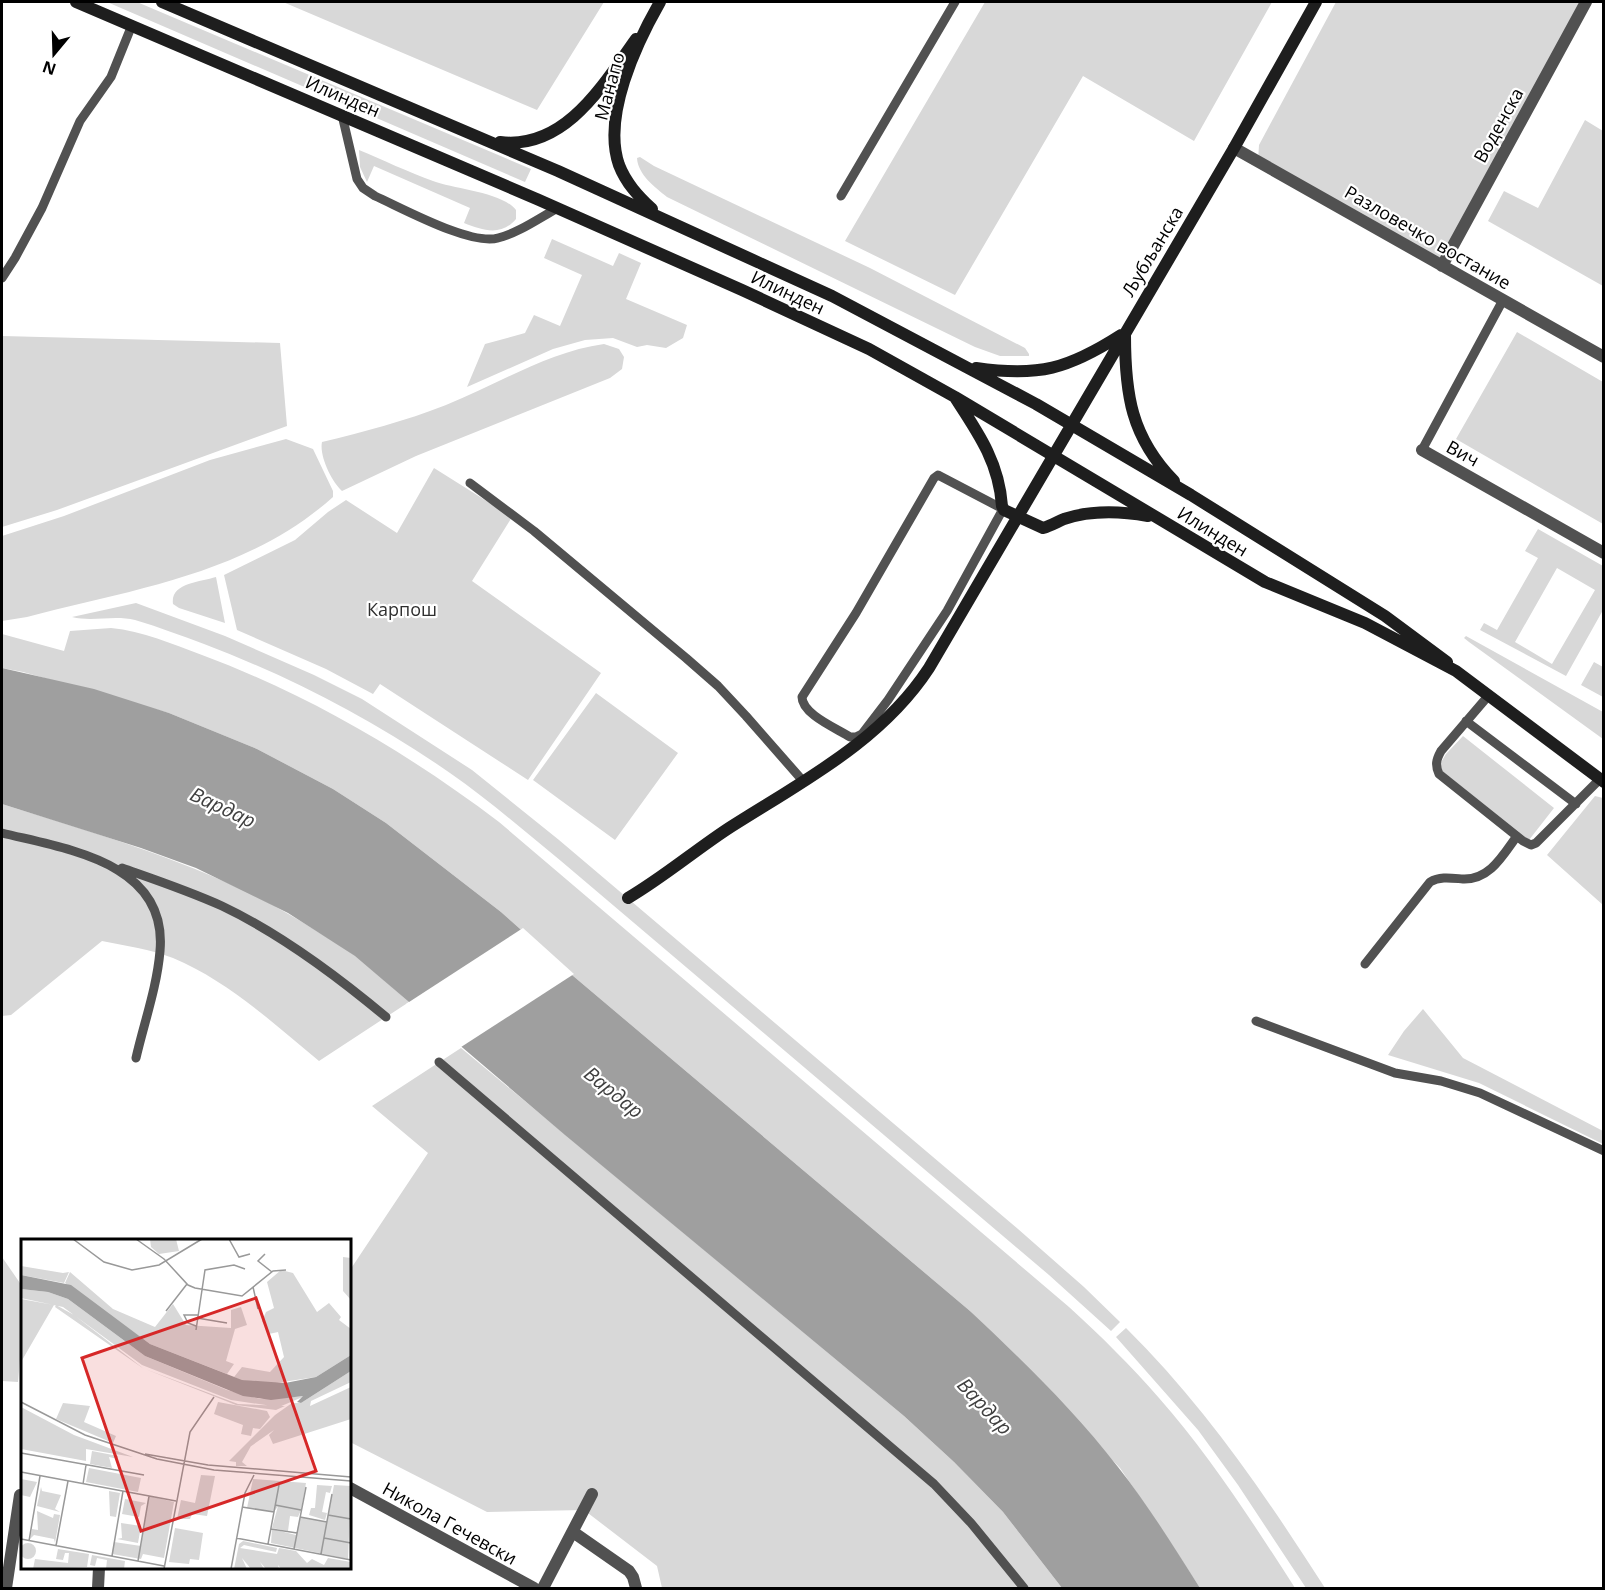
<svg xmlns="http://www.w3.org/2000/svg" width="1605" height="1590" viewBox="0 0 1605 1590" font-family="'Open Sans',sans-serif">
  <style>
    .green { fill: #d8d8d8; fill-rule: evenodd }
    .water { fill: #9f9f9f }
    .pier { fill: #fff }
    .lines { fill: none; stroke-linecap: round; stroke-linejoin: round }
    .lane { stroke: #515151; stroke-width: 9 }
    .street { stroke: #515151; stroke-width: 12 }
    .secondary { stroke: #1e1e1e; stroke-width: 12 }
    .labels { text-anchor: middle; dominant-baseline: central; stroke-width: 4.5; stroke-linejoin: round; paint-order: stroke }
    .street-label { font-size: 18px; fill: #000; stroke: #fff }
    .park-label { font-size: 18px; fill: #2f2f2f; stroke: #fff }
    .water-label { font-size: 20px; font-style: italic; fill: #404040; stroke: #fff }
    .inset-road { fill: none; stroke: #999; stroke-width: 1.5 }
    .view { fill: #d62828; fill-opacity: 0.15; stroke: #d62828; stroke-width: 3 }
    .inset-edge { fill: none; stroke: #000; stroke-width: 3 }
  </style>
  <rect width="100%" height="100%" fill="#fff"/>
  <path class="green" d="M 107,2 L 137,2 L 531,169 L 525,182 Z
    M 283,2 L 604,2 L 537,110 Z
    M 985,2 L 1272,2 L 1194,141 L 1083,76 L 955,295 L 845,241 Z
    M 1336,2 L 1586,2 L 1442,266 L 1258,161 L 1259,145 Z
    M 1585,120 L 1603,131 L 1603,286 L 1488,221 L 1504,191 L 1538,208 Z
    M 359,150 C 383,160 408,172 433,181 C 454,189 502,192 516,210 L 516,219 C 501,237 482,230 464,223 L 470,208 L 374,166 L 367,182 L 360,167 Z
    M 640,157 L 654,166 L 870,268 L 1025,348 L 1029,354 L 1029,356 L 1000,356 L 975,347 L 667,197 C 655,187 638,175 637,158 Z
    M 552,239 L 613,266 L 619,253 L 641,263 L 626,299 L 687,325 L 683,338 L 666,348 L 647,345 L 637,347 L 613,338 L 585,340 L 553,349 L 467,387 L 485,344 L 525,333 L 534,315 L 560,326 L 582,275 L 544,258 Z
    M 1517,332 L 1603,382 L 1603,524 L 1456,439 Z
    M 2,336 L 280,343 L 287,426 L 57,510 L 2,527 Z
    M 604,344 L 619,349 L 624,357 L 622,369 L 610,378 L 416,456 L 342,491 C 332,482 319,456 322,442 C 364,432 405,421 446,405 C 499,384 547,352 604,344 Z
    M 286,439 L 313,449 L 333,491 L 333,497 C 247,574 134,589 27,617 L 2,621 L 2,536 L 64,516 L 210,460 Z
    M 434,468 L 512,517 L 472,581 L 601,673 L 528,780 L 380,684 L 373,694 L 326,669 L 237,630 L 224,575 L 295,540 L 328,512 L 346,500 L 397,533 Z
    M 1538,529 L 1603,566 L 1603,610 L 1566,676 L 1480,630 L 1484,623 L 1497,630 L 1538,558 L 1525,551 ZM 1557,568 L 1595,590 L 1552,664 L 1515,642 Z
    M 216,577 L 225,623 L 179,608 L 173,604 C 170,583 200,582 216,577 Z
    M 136,603 L 225,636 L 314,675 L 362,699 L 472,770 L 559,840 L 1018,1229 L 1084,1287 L 1120,1322 L 1111,1331 L 1049,1275 L 561,861 C 524,831 489,800 450,773 C 374,720 291,677 204,644 C 182,636 159,627 135,620 C 114,615 92,622 72,617 Z
    M 111,628 C 143,631 172,644 202,655 C 309,695 408,753 499,822 L 1069,1307 C 1101,1336 1131,1366 1159,1398 C 1211,1457 1253,1523 1295,1588 L 1200,1588 L 1161,1528 L 1120,1468 L 970,1311 L 572,975 L 501,912 L 386,823 L 333,789 L 257,749 L 169,713 L 23,672 L 2,668 L 2,634 L 64,651 L 70,631 Z
    M 1466,636 L 1603,712 L 1603,739 L 1469,642 L 1464,638 Z
    M 1594,662 L 1603,667 L 1603,697 L 1581,685 Z
    M 596,693 L 678,753 L 615,840 L 533,780 Z
    M 1463,736 L 1554,808 L 1529,840 L 1442,771 L 1440,764 L 1446,754 Z
    M 1595,796 L 1603,798 L 1603,905 L 1547,855 Z
    M 2,804 C 113,839 219,868 318,932 C 331,940 345,948 357,957 C 375,971 391,987 409,1002 L 319,1061 C 273,1023 228,981 173,958 C 150,949 126,946 102,941 L 11,1015 L 2,1016 Z
    M 1423,1009 L 1463,1058 L 1603,1131 L 1603,1144 L 1479,1083 L 1388,1055 L 1404,1031 Z
    M 461,1048 L 904,1416 L 954,1462 L 1003,1512 L 1062,1588 L 662,1588 L 657,1566 L 584,1510 L 487,1512 L 350,1442 L 350,1270 L 428,1153 L 372,1106 Z
    M 2,1257 L 22,1286 L 22,1336 L 18,1382 L 2,1381 Z
    M 1126,1328 C 1204,1405 1266,1496 1325,1588 L 1306,1588 L 1238,1485 L 1198,1430 L 1116,1337 Z"/>
  <path class="water" d="M 2,668 L 94,689 L 169,713 L 257,749 L 333,789 L 386,823 L 501,912 L 572,975 L 970,1311 C 1022,1360 1074,1410 1118,1467 C 1148,1505 1174,1547 1200,1588 L 1062,1588 L 1003,1512 L 954,1462 L 904,1416 L 565,1135 L 355,956 L 288,913 L 196,868 L 141,848 L 2,804 Z"/>
  <path class="pier" d="M 523,928 L 574,974 L 458,1049 L 406,1004 Z"/>
  <g class="lines">
    <path class="lane" d="M 342,115 L 357,179 L 363,188 L 375,196 C 402,208 471,246 498,238 C 518,233 538,219 556,209
      M 841,196 L 955,2
      M 2,278 L 15,258 L 42,208 L 80,121 L 111,77 L 132,25
      M 1422,450 L 1503,300
      M 938,475 L 1003,509 L 947,611 L 888,700 L 862,734 L 856,737 L 850,737 C 836,728 802,714 802,697 L 856,613 L 934,478 Z
      M 470,483 L 534,531 L 686,658 L 718,686 L 746,716 L 803,781
      M 1489,695 L 1441,751 C 1436,760 1435,765 1439,774 L 1523,841 L 1531,845 L 1536,843 L 1600,779
      M 1466,721 L 1576,804
      M 2,833 C 66,849 168,862 160,951 C 157,987 144,1023 136,1058
      M 122,868 C 156,880 189,891 222,906 C 279,933 337,976 386,1017
      M 1365,964 L 1430,882 C 1440,876 1451,878 1463,879 C 1490,880 1503,855 1517,836
      M 1256,1021 L 1395,1073 L 1441,1081 L 1480,1093 L 1604,1151
      M 439,1062 L 934,1484 L 971,1523 L 1024,1588"/>
    <path class="street" d="M 1234,148 L 1604,357
      M 1442,266 L 1586,2
      M 1422,450 L 1604,553
      M 350,1488 L 534,1588
      M 573,1532 L 629,1571 L 633,1577 L 636,1588
      M 6,1588 L 20,1495
      M 98,1588 L 99,1568
      M 543,1588 L 592,1494"/>
    <path class="secondary" d="M 76,2 L 539,200 L 742,290 L 869,349 L 955,397 L 1265,582 L 1365,623 L 1456,671 L 1604,782
      M 162,2 L 558,171 L 832,296 L 1036,404 L 1191,495 L 1385,616 L 1447,662
      M 500,142 C 565,150 603,85 636,39
      M 652,209 C 638,196 626,183 619,165 C 602,116 636,44 660,2
      M 1125,335 C 1125,394 1131,437 1174,481
      M 976,368 C 1039,377 1068,369 1121,335
      M 956,399 C 979,434 999,463 1002,506 L 1004,510 L 1043,528 C 1050,526 1057,522 1064,519 C 1091,510 1120,511 1148,516
      M 628,898 C 662,878 693,852 726,830 C 799,783 880,743 929,668 L 1234,148 L 1316,2"/>
  </g>
  <g class="labels">
    <g class="street-label">
      <text transform="translate(609 86) rotate(-75)">Манапо</text>
      <text transform="translate(343 96) rotate(23)">Илинден</text>
      <text transform="translate(1498 125) rotate(-61)">Воденска</text>
      <text transform="translate(1428 237) rotate(30)">Разловечко востание</text>
      <text transform="translate(1152 251) rotate(-59)">Љубљанска</text>
      <text transform="translate(788 292) rotate(25)">Илинден</text>
      <text transform="translate(1463 453) rotate(29)">Вич</text>
      <text transform="translate(1213 531) rotate(31)">Илинден</text>
      <text transform="translate(450 1523) rotate(29)">Никола Гечевски</text>
    </g>
    <g class="park-label">
      <text x="402" y="609">Карпош</text>
    </g>
    <g class="water-label">
      <text transform="translate(223 807) rotate(25)">Вардар</text>
      <text transform="translate(614 1092) rotate(39)">Вардар</text>
      <text transform="translate(985 1406) rotate(47)">Вардар</text>
    </g>
  </g>
  <g transform="translate(21 1239)">
    <rect width="330" height="330" fill="#fff"/>
    <path d="M 129,0 L 155,0 L 158,12 L 138,15 L 130,8 ZM 322,18 L 330,19 L 330,61 L 322,52 ZM 0,27 L 42,34 L 48,33 L 43,44 L 0,36 ZM 260,31 L 272,34 L 296,73 L 308,64 L 320,78 L 318,81 L 330,90 L 330,116 L 295,138 L 248,145 L 220,141 L 213,138 L 221,128 L 249,133 L 263,118 L 257,93 L 248,95 L 241,82 L 245,73 L 253,69 L 246,43 ZM 49,33 L 92,70 L 134,88 L 152,65 L 165,86 L 210,89 L 210,71 L 220,68 L 226,86 L 214,90 L 205,122 L 213,125 L 206,135 L 129,105 L 44,44 ZM 0,50 L 27,53 L 47,60 L 124,117 L 206,151 L 239,160 L 284,157 L 258,168 L 210,161 L 121,126 L 42,68 L 0,59 ZM 0,60 L 33,66 L 0,123 ZM 35,66 L 53,76 L 123,130 L 34,68 ZM 124,130 L 217,165 L 264,167 L 255,171 L 215,166 ZM 330,132 L 330,143 L 290,162 L 289,167 L 330,148 L 330,180 L 252,205 L 248,196 L 253,191 L 226,210 L 230,207 L 221,223 L 226,227 L 215,227 L 215,223 L 208,222 L 254,176 L 271,164 L 284,164 L 280,164 ZM 197,163 L 246,172 L 249,178 L 239,190 L 232,189 L 230,197 L 220,195 L 222,186 L 193,175 ZM 42,164 L 69,167 L 63,183 L 95,197 L 92,204 L 35,180 ZM 0,168 L 53,196 L 112,218 L 65,210 L 65,222 L 0,210 ZM 71,212 L 97,217 L 97,220 L 88,218 L 91,229 L 69,225 ZM 68,229 L 120,239 L 117,253 L 65,243 ZM 180,236 L 194,237 L 186,277 L 171,275 L 169,280 L 156,280 L 160,261 L 174,264 ZM 0,240 L 16,243 L 9,258 L 0,256 ZM 232,240 L 285,244 L 280,271 L 277,278 L 269,277 L 267,292 L 251,289 L 257,267 L 253,273 L 226,269 ZM 296,246 L 311,247 L 309,254 L 305,253 L 301,273 L 306,274 L 304,281 L 288,276 L 290,269 L 294,269 ZM 313,246 L 330,247 L 327,320 L 250,304 L 251,290 L 275,296 L 279,278 L 306,283 ZM 20,248 L 21,252 L 40,256 L 34,270 L 39,273 L 16,267 ZM 88,252 L 99,254 L 95,278 L 89,277 ZM 128,257 L 153,263 L 143,319 L 122,315 L 120,320 L 91,315 L 93,303 L 120,307 ZM 104,260 L 125,264 L 120,267 L 118,278 L 101,275 ZM 16,272 L 32,279 L 33,275 L 39,276 L 34,304 L 33,300 L 13,296 L 9,300 L 11,290 L 17,291 ZM 100,284 L 120,287 L 117,304 L 96,300 L 101,299 ZM 154,289 L 182,294 L 178,321 L 169,320 L 168,325 L 148,323 ZM 222,302 L 256,309 L 255,313 L 223,306 L 219,309 L 256,315 L 258,309 L 275,312 L 286,324 L 291,320 L 303,326 L 307,319 L 330,323 L 329,330 L 260,330 L 257,326 L 258,330 L 245,330 L 239,323 L 243,330 L 230,330 L 221,319 L 226,330 L 213,330 L 218,305 ZM-1 312a8 8 0 1 1 16 0a8 8 0 1 1-16 0ZM 37,310 L 68,315 L 66,328 L 12,330 L 14,320 L 47,324 L 48,314 L 44,314 L 42,321 L 35,320 ZM 71,316 L 104,322 L 103,330 L 85,330 L 86,321 L 76,319 L 74,327 L 69,326 Z" fill="#d8d8d8"/>
    <path d="M 0,36 L 50,46 L 129,105 L 221,141 L 264,144 L 295,138 L 330,116 L 330,132 L 280,164 L 276,163 L 282,157 L 250,161 L 222,157 L 124,117 L 47,60 L 27,53 L 0,50 Z" fill="#9f9f9f"/>
    <path class="inset-road" d="M 52,0 L 83,23 L 111,31 L 138,26 L 181,0M 115,0 L 143,20 L 167,46 L 174,49 L 221,57 L 252,32 L 265,31M 208,0 L 218,18 L 229,15M 244,15 L 237,22 L 251,33M 232,48 L 237,70M 145,72 L 166,45M 176,79 L 206,84M 175,87 L 167,84 L 163,76 L 177,76M 175,91 L 184,31 L 213,26 L 224,30M 0,163 L 64,196 L 136,220 L 193,231 L 330,242M 0,214 L 123,236M 124,215 L 187,226 L 330,238M 0,233 L 155,262M 62,245 L 65,226M 254,266 L 280,271M 221,268 L 253,273M 307,276 L 330,280M 279,278 L 306,283M 250,290 L 276,294M 215,299 L 330,321M 303,299 L 330,304M 0,300 L 143,327M 8,302 L 19,237M 247,305 L 258,246M 35,307 L 47,242M 273,310 L 285,248M 300,315 L 311,255M 91,317 L 102,252M 117,322 L 128,257M 143,330 L 169,193 L 193,158M 210,330 L 224,254 L 233,236"/>
    <path class="view" d="M 235,59 L 295,232 L 120,292 L 61,119 Z"/>
    <rect width="330" height="330" class="inset-edge"/>
  </g>
  <rect width="1605" height="1590" fill="none" stroke="#000000" stroke-width="6"/>
  <g transform="translate(54 54) rotate(199)" stroke="#ffffff" stroke-width="4.5" paint-order="stroke">
  <path d="M0-4.5L10 22L0 15L-10 22Z" fill="#000000"/>
  <text y="-9" font-size="16" font-weight="bold" text-anchor="middle" fill="#000000">N</text>
  </g>
</svg>
